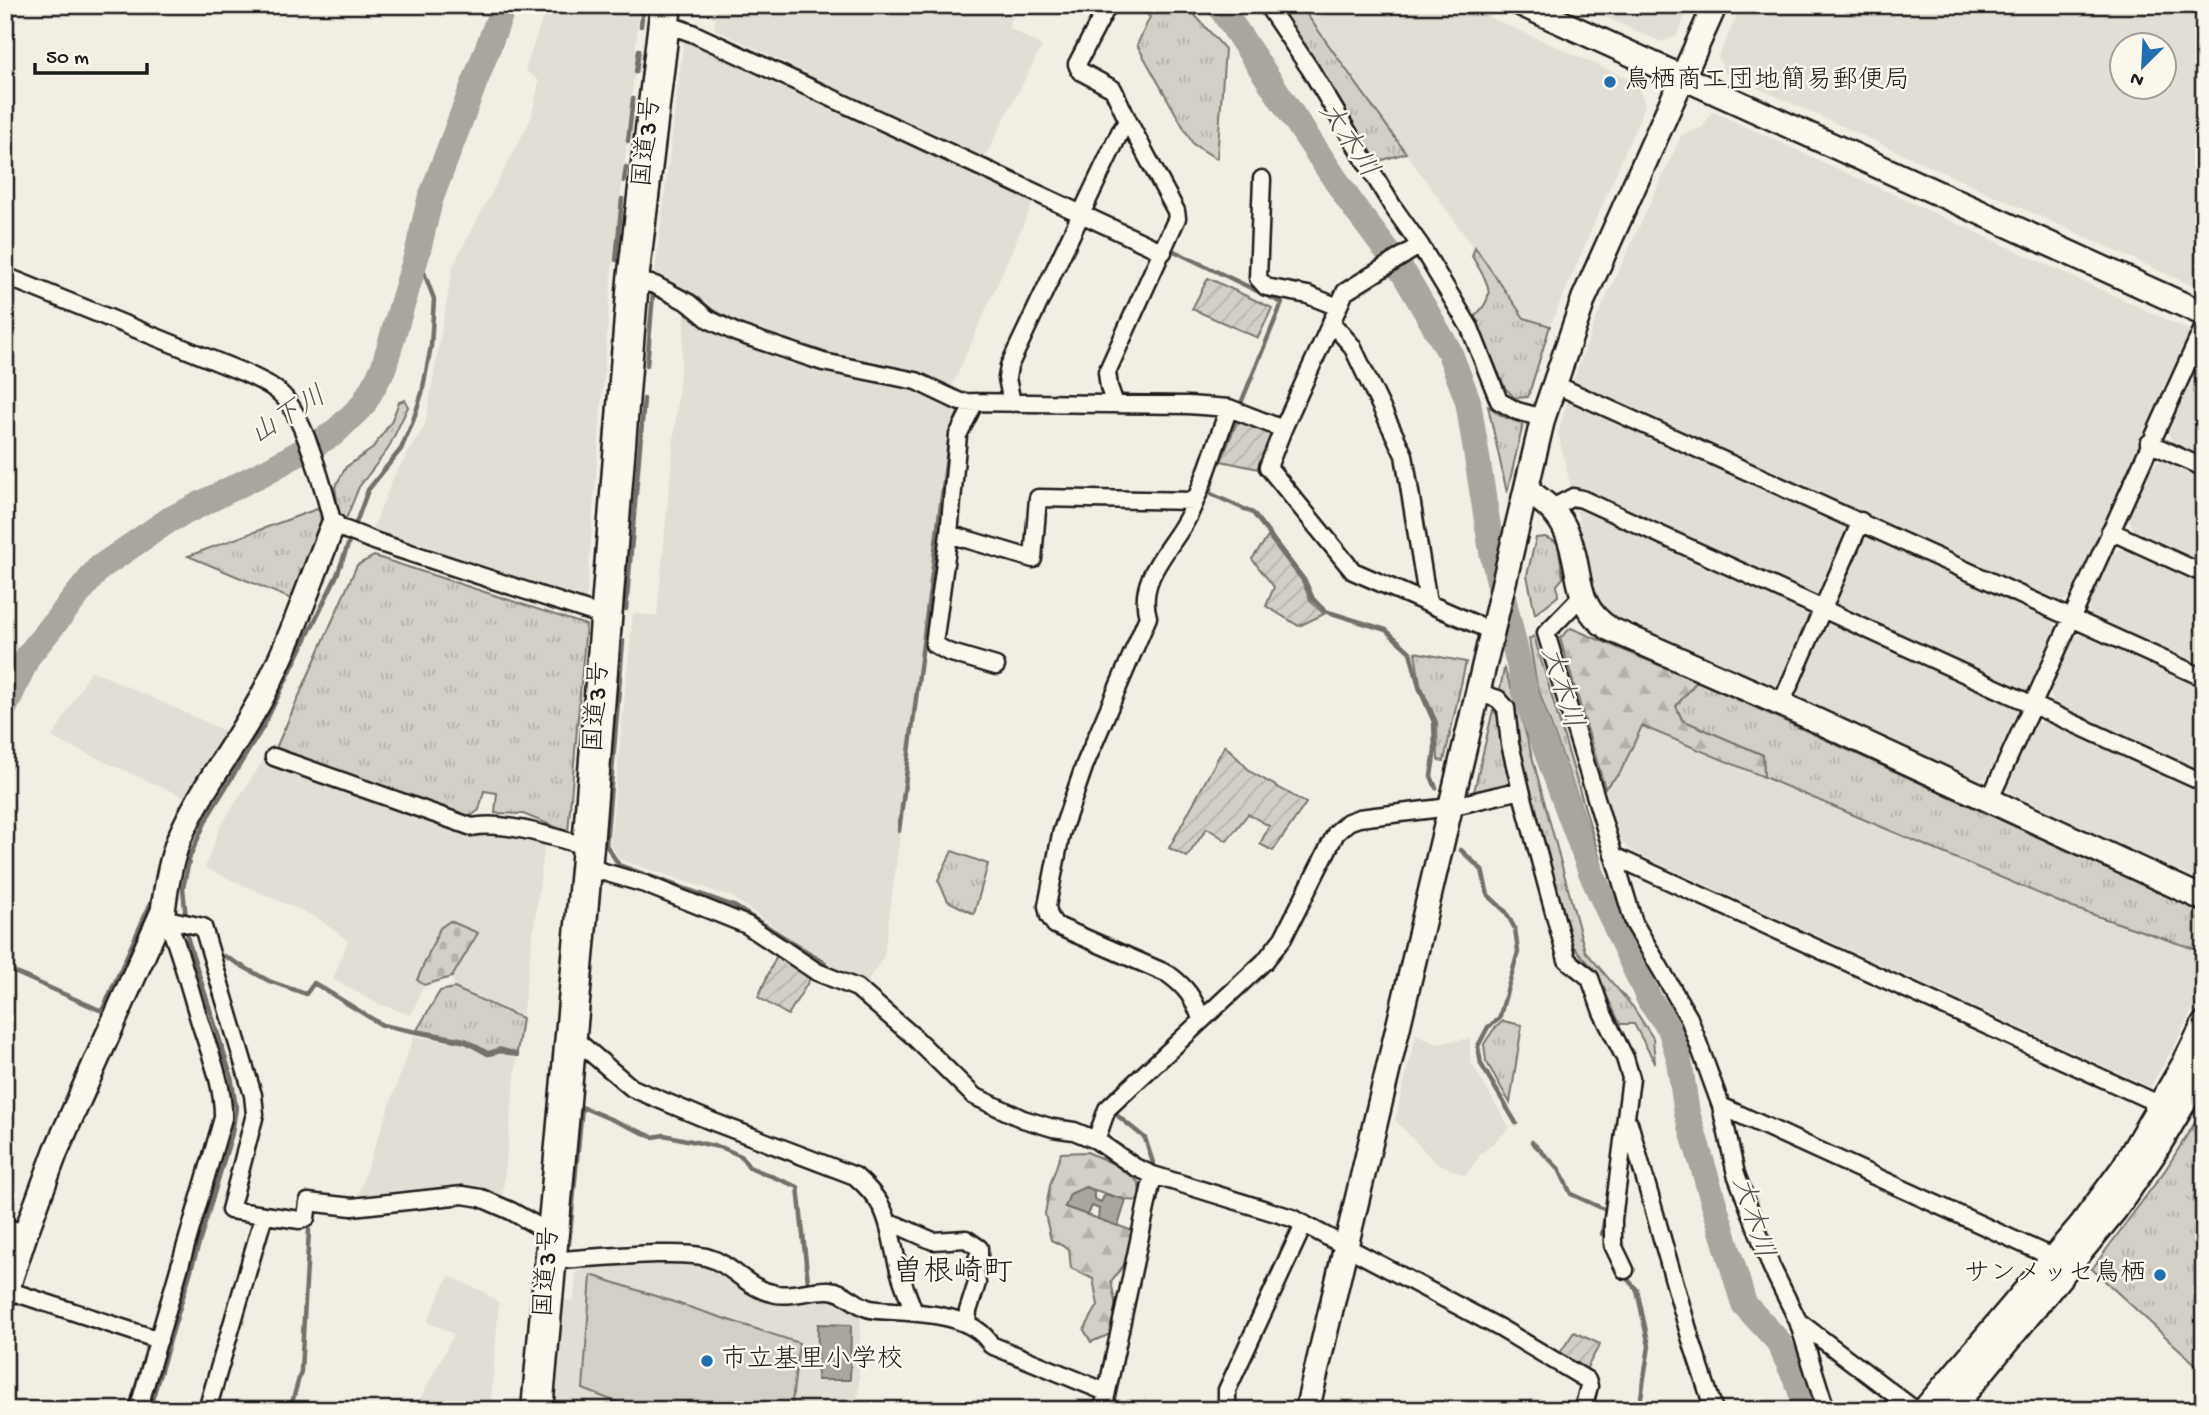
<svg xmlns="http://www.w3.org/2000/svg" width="2209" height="1415" viewBox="0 0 2209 1415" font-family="'Gochi Hand','Klee One',sans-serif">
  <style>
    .built { fill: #e2ded5; fill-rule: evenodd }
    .grass { fill: url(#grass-tufts); stroke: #777671; stroke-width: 2 }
    .forest { fill: url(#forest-firs); stroke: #777671; stroke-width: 2 }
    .cemetery { fill: url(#cemetery-stones); stroke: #777671; stroke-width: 2 }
    .garden { fill: url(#garden-furrows); stroke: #777671; stroke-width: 2 }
    .pitch { fill: #d2cfc6; stroke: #777671; stroke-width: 2 }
    .water { fill: #a9a6a0; stroke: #716f6b; stroke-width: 2 }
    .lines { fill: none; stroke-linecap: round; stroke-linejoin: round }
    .stream { stroke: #716f6b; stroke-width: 4.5 }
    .river { stroke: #a9a6a0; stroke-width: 26 }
    .street-casing { stroke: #1c1c1c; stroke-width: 21 }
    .secondary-casing { stroke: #1c1c1c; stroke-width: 28 }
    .highway-casing { stroke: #1c1c1c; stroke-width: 35 }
    .street { stroke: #fbf7ec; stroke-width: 16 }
    .secondary { stroke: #fbf7ec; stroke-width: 23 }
    .highway { stroke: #fbf7ec; stroke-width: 30 }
    .poi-dot { fill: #1f6fb2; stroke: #fbf7ec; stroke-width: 2.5 }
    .labels { text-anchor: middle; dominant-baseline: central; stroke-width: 5; stroke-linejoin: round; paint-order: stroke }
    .poi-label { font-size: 26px; fill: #1c1c1c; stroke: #fbf7ec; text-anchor: start }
    .street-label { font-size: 26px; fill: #1c1c1c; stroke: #fbf7ec }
    .water-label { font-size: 28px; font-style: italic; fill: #545351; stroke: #fbf7ec }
    .quarter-label { font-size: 30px; fill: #1c1c1c; stroke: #fbf7ec }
  </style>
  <defs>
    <pattern id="grass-tufts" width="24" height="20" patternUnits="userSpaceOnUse" patternTransform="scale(1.75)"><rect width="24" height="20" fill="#d2cfc6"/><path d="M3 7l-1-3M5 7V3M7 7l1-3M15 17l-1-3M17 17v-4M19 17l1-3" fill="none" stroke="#b4b1aa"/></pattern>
    <pattern id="forest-firs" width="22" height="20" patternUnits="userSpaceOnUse" patternTransform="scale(1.75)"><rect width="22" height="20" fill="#d2cfc6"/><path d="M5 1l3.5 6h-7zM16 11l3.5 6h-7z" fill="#b4b1aa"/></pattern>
    <pattern id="cemetery-stones" width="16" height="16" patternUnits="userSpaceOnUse" patternTransform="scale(1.75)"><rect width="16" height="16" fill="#d2cfc6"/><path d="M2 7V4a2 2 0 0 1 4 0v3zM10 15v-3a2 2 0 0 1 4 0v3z" fill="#b4b1aa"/></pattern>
    <pattern id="garden-furrows" width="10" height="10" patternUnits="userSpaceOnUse" patternTransform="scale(1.75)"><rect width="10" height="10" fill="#d2cfc6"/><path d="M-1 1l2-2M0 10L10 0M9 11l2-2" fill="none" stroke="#b4b1aa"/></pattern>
  </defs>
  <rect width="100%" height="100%" fill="#f2eee4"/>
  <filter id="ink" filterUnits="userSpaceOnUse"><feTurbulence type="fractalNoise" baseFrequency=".0143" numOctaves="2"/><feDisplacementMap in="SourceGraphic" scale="14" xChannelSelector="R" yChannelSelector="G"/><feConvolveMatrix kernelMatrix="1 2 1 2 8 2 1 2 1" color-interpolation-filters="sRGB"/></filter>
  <g filter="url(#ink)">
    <path class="built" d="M 547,5 L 639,5 L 632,99 L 612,271 L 586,603 L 372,531 L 394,476 L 425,425 L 453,265 L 531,119 L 539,81 L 525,70 Z
      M 717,5 L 1019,5 L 1008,27 L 1042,46 L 982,162 L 827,90 L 828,83 L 714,29 Z
      M 1300,5 L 1462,5 L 1638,83 L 1645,106 L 1550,326 L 1524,318 Z
      M 1578,5 L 1690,5 L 1677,36 L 1661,42 Z
      M 1742,5 L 2204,5 L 2204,291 L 1725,73 L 1718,57 ZM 2122,46 L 2164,46 L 2164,88 L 2122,88 Z
      M 684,38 L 705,44 L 1035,198 L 951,389 L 963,407 L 953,434 L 884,956 L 869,979 L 868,989 L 832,967 L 732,897 L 621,860 L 610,844 L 633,613 L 657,616 L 686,309 L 655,272 Z
      M 1712,111 L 2191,331 L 2070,598 L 2057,603 L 1572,384 L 1595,322 L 1682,134 L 1703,127 Z
      M 2204,348 L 2204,456 L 2172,442 L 2167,429 Z
      M 1573,399 L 2050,614 L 2056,628 L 1987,777 L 1979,780 L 1610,613 L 1599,602 L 1558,434 L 1567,402 Z
      M 2166,460 L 2204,477 L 2204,562 L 2133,529 L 2128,516 L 2152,463 Z
      M 2125,548 L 2204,584 L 2204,670 L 2093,620 L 2087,606 L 2111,553 Z
      M 2087,631 L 2204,684 L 2204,772 L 2053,703 L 2049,690 L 2073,637 Z
      M 91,670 L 232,734 L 196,790 L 184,797 L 52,738 Z
      M 2046,721 L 2204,792 L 2204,882 L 2009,794 L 2005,785 L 2033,725 Z
      M 1642,726 L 2072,908 L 2204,952 L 2204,985 L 2176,1043 L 2150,1087 L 1631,851 L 1616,836 L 1605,788 L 1620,773 Z
      M 264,759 L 471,832 L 529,838 L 545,843 L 522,1018 L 454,988 L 452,977 L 478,933 L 418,979 L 424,985 L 411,1015 L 376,1003 L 333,979 L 348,941 L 319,919 L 205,868 L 220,827 Z
      M 1416,1034 L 1437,1044 L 1470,1038 L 1470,1061 L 1510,1128 L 1481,1154 L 1465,1176 L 1435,1162 L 1395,1120 Z
      M 414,1036 L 466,1044 L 488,1056 L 502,1053 L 517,1059 L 502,1200 L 356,1200 Z
      M 688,1263 L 703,1264 L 716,1270 L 745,1291 L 776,1303 L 840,1298 L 861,1312 L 858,1410 L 551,1410 L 560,1300 L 574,1301 L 576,1273 L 596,1264 Z
      M 449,1276 L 484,1292 L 499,1303 L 490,1410 L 415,1410 L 454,1334 L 427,1322 Z"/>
    <path class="grass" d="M 1136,5 L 1186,5 L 1225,49 L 1217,159 L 1193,144 L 1137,45 L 1150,17 Z
      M 1275,5 L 1300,5 L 1406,153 L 1376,162 Z
      M 1475,247 L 1524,318 L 1550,326 L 1528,397 L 1515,398 L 1505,388 L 1474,317 C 1500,293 1486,282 1472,256 Z
      M 405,400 L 408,407 L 388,449 L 359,487 L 346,519 L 339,514 L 335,487 L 346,467 L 372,449 L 391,422 L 399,402 Z
      M 1488,406 L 1502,416 L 1523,424 L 1507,493 Z
      M 317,509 L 321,513 L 322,527 L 296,601 L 188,556 Z
      M 1545,537 L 1558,543 L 1563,578 L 1557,585 L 1558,596 L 1535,614 L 1527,575 L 1536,538 Z
      M 374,556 L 586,625 L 568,832 L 523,814 L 495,813 L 497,793 L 484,791 L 479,810 L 467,819 L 276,748 L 357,565 Z
      M 1534,636 L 1602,866 L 1537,686 L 1529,639 Z
      M 1415,652 L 1466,662 L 1444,761 L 1438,760 L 1437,722 L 1420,684 Z
      M 1504,669 L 1518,705 L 1585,951 L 1633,1007 L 1653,1038 L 1655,1063 L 1634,1024 L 1620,1024 L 1594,969 L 1568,941 L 1517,746 L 1511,703 L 1500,689 Z
      M 1697,681 L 2204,913 L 2204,952 L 2073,908 L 1764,777 L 1763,755 L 1682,720 L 1676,706 Z
      M 1493,710 L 1500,718 L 1515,785 L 1473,796 Z
      M 952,851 L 988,864 L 974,914 L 948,901 L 938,880 Z
      M 454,988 L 522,1018 L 517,1053 L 500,1048 L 488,1052 L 466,1039 L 417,1030 L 440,991 Z
      M 1503,1021 L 1522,1025 L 1510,1103 L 1486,1061 L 1484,1044 L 1494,1029 Z
      M 2204,1108 L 2204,1372 L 2092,1269 L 2166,1169 Z"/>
    <path class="forest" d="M 1571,628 L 1697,681 L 1676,706 L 1682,720 L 1763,755 L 1764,777 L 1642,726 L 1620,773 L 1605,788 L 1560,638 Z
      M 1087,1152 L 1123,1168 L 1139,1183 L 1140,1201 L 1126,1200 L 1085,1187 L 1065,1207 L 1133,1231 L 1129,1259 L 1111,1281 L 1117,1312 L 1113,1333 L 1091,1342 L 1084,1330 L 1098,1305 L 1093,1279 L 1071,1268 L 1069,1249 L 1051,1240 L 1045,1214 L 1050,1185 L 1061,1153 Z"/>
    <path class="cemetery" d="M 450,921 L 478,933 L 452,977 L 424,985 L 417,980 L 440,928 Z"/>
    <path class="garden" d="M 1208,278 L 1272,308 L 1258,338 L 1192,309 Z
      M 1238,419 L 1270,431 L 1272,439 L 1259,469 L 1221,461 Z
      M 1268,537 L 1302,581 L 1311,602 L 1324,614 L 1299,626 L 1266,606 L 1274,587 L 1252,559 Z
      M 1225,745 L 1251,772 L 1306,803 L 1273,851 L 1260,844 L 1269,826 L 1248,814 L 1227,841 L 1207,828 L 1187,857 L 1169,848 Z
      M 779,950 L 813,974 L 788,1015 L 758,997 Z
      M 1574,1332 L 1600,1344 L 1584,1373 L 1558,1356 Z"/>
    <path class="pitch" d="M 591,1275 L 799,1343 L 791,1410 L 637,1410 L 583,1389 Z"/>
    <path class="water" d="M 1085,1187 L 1094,1190 L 1094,1199 L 1101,1202 L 1105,1194 L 1126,1200 L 1118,1226 L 1098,1219 L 1099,1209 L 1092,1206 L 1088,1215 L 1065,1207 L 1070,1194 Z
      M 818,1324 L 851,1325 L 850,1380 L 817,1380 Z"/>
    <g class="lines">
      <path class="stream" d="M 685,21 L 825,85
        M 641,26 L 643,5
        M 636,72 L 639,50
        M 628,141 L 633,99
        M 986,160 L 1037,185
        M 624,181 L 626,167
        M 1174,251 L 1282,303 L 1241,403
        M 616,260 L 622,199
        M 654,276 L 694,296 L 712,311 L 746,328 L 830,355 L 920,374 L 945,385
        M 647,365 L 653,294
        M 1220,460 L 1234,420
        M 1216,469 L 1209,493 L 1253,513 L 1305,581 L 1313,599 L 1325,611 L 1386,630 L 1410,652 L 1419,687 L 1434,722 L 1435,750 L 1431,776 L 1436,788
        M 626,609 L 644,399
        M 623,641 L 606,845 L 619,865 L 734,906 L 825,963
        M 899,831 L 950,434 L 960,411
        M 1461,850 L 1482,870 L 1488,895 L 1506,912 L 1515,929 L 1518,952 L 1499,1019 L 1488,1027 L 1478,1046 L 1481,1064 L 1516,1123
        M 224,956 L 269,981 L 306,994 L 314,983 L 382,1025 L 466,1042 L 488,1054 L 501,1051 L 517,1055
        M 5,968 L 102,1011 L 154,896
        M 1113,1112 L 1145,1138 L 1155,1169
        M 1532,1142 L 1559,1169 L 1571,1194 L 1606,1210 L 1602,1234
        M 569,1244 L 582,1107 L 653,1137 L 664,1135 L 723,1148 L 741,1156 L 749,1167 L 798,1187 L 808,1282
        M 1623,1274 L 1637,1290 L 1649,1346 L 1639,1410
        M 1245,1332 L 1292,1228
        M 149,1410 L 232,1133 L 236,1108 L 231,1076 L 188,940 L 183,888 L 190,856 L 208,816 L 263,727 L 337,575 L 368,490 L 401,449 L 413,421 L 422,393 L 431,346 L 434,299 L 417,254
        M 290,1410 L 301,1371 L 309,1230"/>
      <path class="river" d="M 1219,5 L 1351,203 L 1405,275 L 1449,351 L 1468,401 L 1492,552 L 1527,698 L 1593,877 L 1650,1001 L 1670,1028 L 1678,1054 L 1687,1113 L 1744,1304 L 1778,1341 L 1798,1383 L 1807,1410
        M 5,707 L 28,656 L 99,568 L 169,520 L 267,471 L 333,434 L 363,405 L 383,369 L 417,254 L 430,200 L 504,5"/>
      <g class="street-casing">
        <path id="street" d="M 1108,5 L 1077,64 L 1080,71 L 1113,89 L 1128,121
          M 1267,5 L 1310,69 L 1393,207 L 1420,245 L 1470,328 L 1499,401 L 1517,411 L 1543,418
          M 662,31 L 678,28 L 692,33 L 1163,252
          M 1262,179 L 1258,278 L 1266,287 L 1308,295 L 1338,307
          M 1420,245 L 1345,292 L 1283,429 L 1268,467 L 1353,571 L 1494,632
          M 5,276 L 245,373 C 257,379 273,385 283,396 C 305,419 325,493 333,525 L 377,542 L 606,617
          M 633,280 L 655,285 L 689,303 L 708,319 L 737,333 L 823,362 L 916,381 L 960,402 L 1188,405 L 1229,408 L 1283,429
          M 1331,322 L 1352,346 L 1404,455 L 1428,603
          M 1554,384 L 2204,678
          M 975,402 L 958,435 L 949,534 L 934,644 L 948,652 L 996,666
          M 1012,403 L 1007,378 L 1009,366 L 1120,132 L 1128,121 L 1176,211 L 1177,218 L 1107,372 L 1109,387 L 1115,404
          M 2149,443 L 2204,468
          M 1552,508 L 1573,497 L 1582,499 L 2204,783
          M 2110,531 L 2204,574
          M 949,534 L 1033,559 L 1038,498 L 1195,501
          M 1583,595 L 1546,633 L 1634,923 L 1689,1018 L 1721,1106 L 1736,1174 L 1771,1266 L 1798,1321 L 1826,1410
          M 1781,704 L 1861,521
          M 274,757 L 472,827 C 503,820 557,838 588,847
          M 1521,790 L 1567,960 L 1590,978 L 1602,1012 L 1625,1058 L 1631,1078 L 1613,1219 L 1613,1245 L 1625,1270
          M 1989,801 L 2204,326
          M 1614,856 L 2161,1105
          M 587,867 L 645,884 L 747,925 L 817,972 L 857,988 L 913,1036 L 974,1096 L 1023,1119 L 1053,1128 L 1074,1131 L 1096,1140 L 1135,1167 L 1153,1175 L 1292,1218 L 1500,1328 L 1587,1380 L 1589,1386 L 1583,1410
          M 167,919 L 203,927 L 253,1095 L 255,1114 L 230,1210 L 300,1220 L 306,1218 L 308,1202 L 352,1207 L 463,1195 L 481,1198 L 511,1211 L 552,1234
          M 1201,1019 C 1194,998 1186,987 1168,974 L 1055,925 L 1049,916 L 1047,906 L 1061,834 L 1085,764 L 1148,617 C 1136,577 1173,548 1189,515 C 1205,481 1216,443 1229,408
          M 570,1035 L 632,1088 L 711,1121 L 855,1176 C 893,1209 887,1226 899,1270 C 903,1284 909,1298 914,1312
          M 1721,1106 L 2052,1257
          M 1629,1123 L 1691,1340 L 1714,1410
          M 1096,1140 L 1107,1109 L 1265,961 L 1283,938 L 1336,833 L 1348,822 L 1359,818 L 1450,807 L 1521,790 L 1510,744 L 1506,708 L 1498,699 L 1479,693
          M 5,1226 L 25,1235
          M 890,1227 L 897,1225 L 933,1241 L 966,1239 L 979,1248 L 979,1255 L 974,1266 L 977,1283 L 968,1311 L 967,1323
          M 551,1261 C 587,1258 622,1255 658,1254 C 673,1254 691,1253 706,1257 C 733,1264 746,1289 776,1294 C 793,1297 811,1289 829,1290 C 845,1291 853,1303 867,1308 C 875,1311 886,1310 894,1311 C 925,1313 974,1315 991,1345 L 1106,1392
          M 7,1290 L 159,1340
          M 1798,1321 L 1915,1410
          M 138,1410 L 223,1118 C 224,1085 209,1051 199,1019 C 188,983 179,946 164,912
          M 207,1410 L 264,1215
          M 1103,1410 L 1153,1175
          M 1227,1410 L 1227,1390 L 1304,1224"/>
      </g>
      <g class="secondary-casing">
        <path id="secondary" d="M 1523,5 L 2204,314
          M 1527,490 C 1544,502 1559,513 1567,533 C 1583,569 1571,605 1610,629 L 1781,704 L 2204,899
          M 5,1296 L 25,1235 L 56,1151 L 163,911 C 166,887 170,862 179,839 C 201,788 236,745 262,697 C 291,641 310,582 333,525
          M 1307,1410 L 1543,418 L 1584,298 L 1715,5
          M 1924,1410 L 2081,1225 L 2123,1168 L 2185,1062 L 2204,1024
          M 1951,1410 L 2115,1210 L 2153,1155 L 2204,1069"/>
      </g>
      <g class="highway-casing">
        <path id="highway" d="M 537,1410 L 588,847 L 633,280 L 666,5"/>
      </g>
      <use href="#street" class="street"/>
      <use href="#secondary" class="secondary"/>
      <use href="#highway" class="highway"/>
    </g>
  </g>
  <g class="poi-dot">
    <circle cx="1610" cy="82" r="7"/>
    <circle cx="2160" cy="1275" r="7"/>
    <circle cx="707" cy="1361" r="7"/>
  </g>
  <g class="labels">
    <g class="poi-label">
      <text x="1624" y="82">鳥栖商工団地簡易郵便局</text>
      <text x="2146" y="1275" text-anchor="end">サンメッセ鳥栖</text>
      <text x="721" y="1361">市立基里小学校</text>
    </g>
    <g class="street-label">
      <text transform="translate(649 142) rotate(-84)">国道3号</text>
      <text transform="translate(599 707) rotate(-86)">国道3号</text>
      <text transform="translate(549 1272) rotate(-86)">国道3号</text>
    </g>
    <g class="water-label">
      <text transform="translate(1347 141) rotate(56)">大木川</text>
      <text transform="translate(289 417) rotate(-32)">山下川</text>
      <text transform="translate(1560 688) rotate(73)">大木川</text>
      <text transform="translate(1751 1218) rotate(73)">大木川</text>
    </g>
    <g class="quarter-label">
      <text x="953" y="1274">曽根崎町</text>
    </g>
  </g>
  <rect width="2209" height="1415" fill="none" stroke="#fbf7ec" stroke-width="28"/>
  <rect x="14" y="14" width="2181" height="1387" fill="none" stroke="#1c1c1c" stroke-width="2.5" filter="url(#ink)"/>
  <g transform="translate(2143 66) rotate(204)"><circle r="33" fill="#fbf7ec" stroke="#a29f99" stroke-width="2"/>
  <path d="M0-5L12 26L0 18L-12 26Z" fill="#1f6fb2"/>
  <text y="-10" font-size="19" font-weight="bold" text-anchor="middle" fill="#1c1c1c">N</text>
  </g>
  <path d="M35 63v10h112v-10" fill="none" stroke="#1c1c1c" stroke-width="3.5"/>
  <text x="46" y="63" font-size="21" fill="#1c1c1c" stroke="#fbf7ec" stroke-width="5" paint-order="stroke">50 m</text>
</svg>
